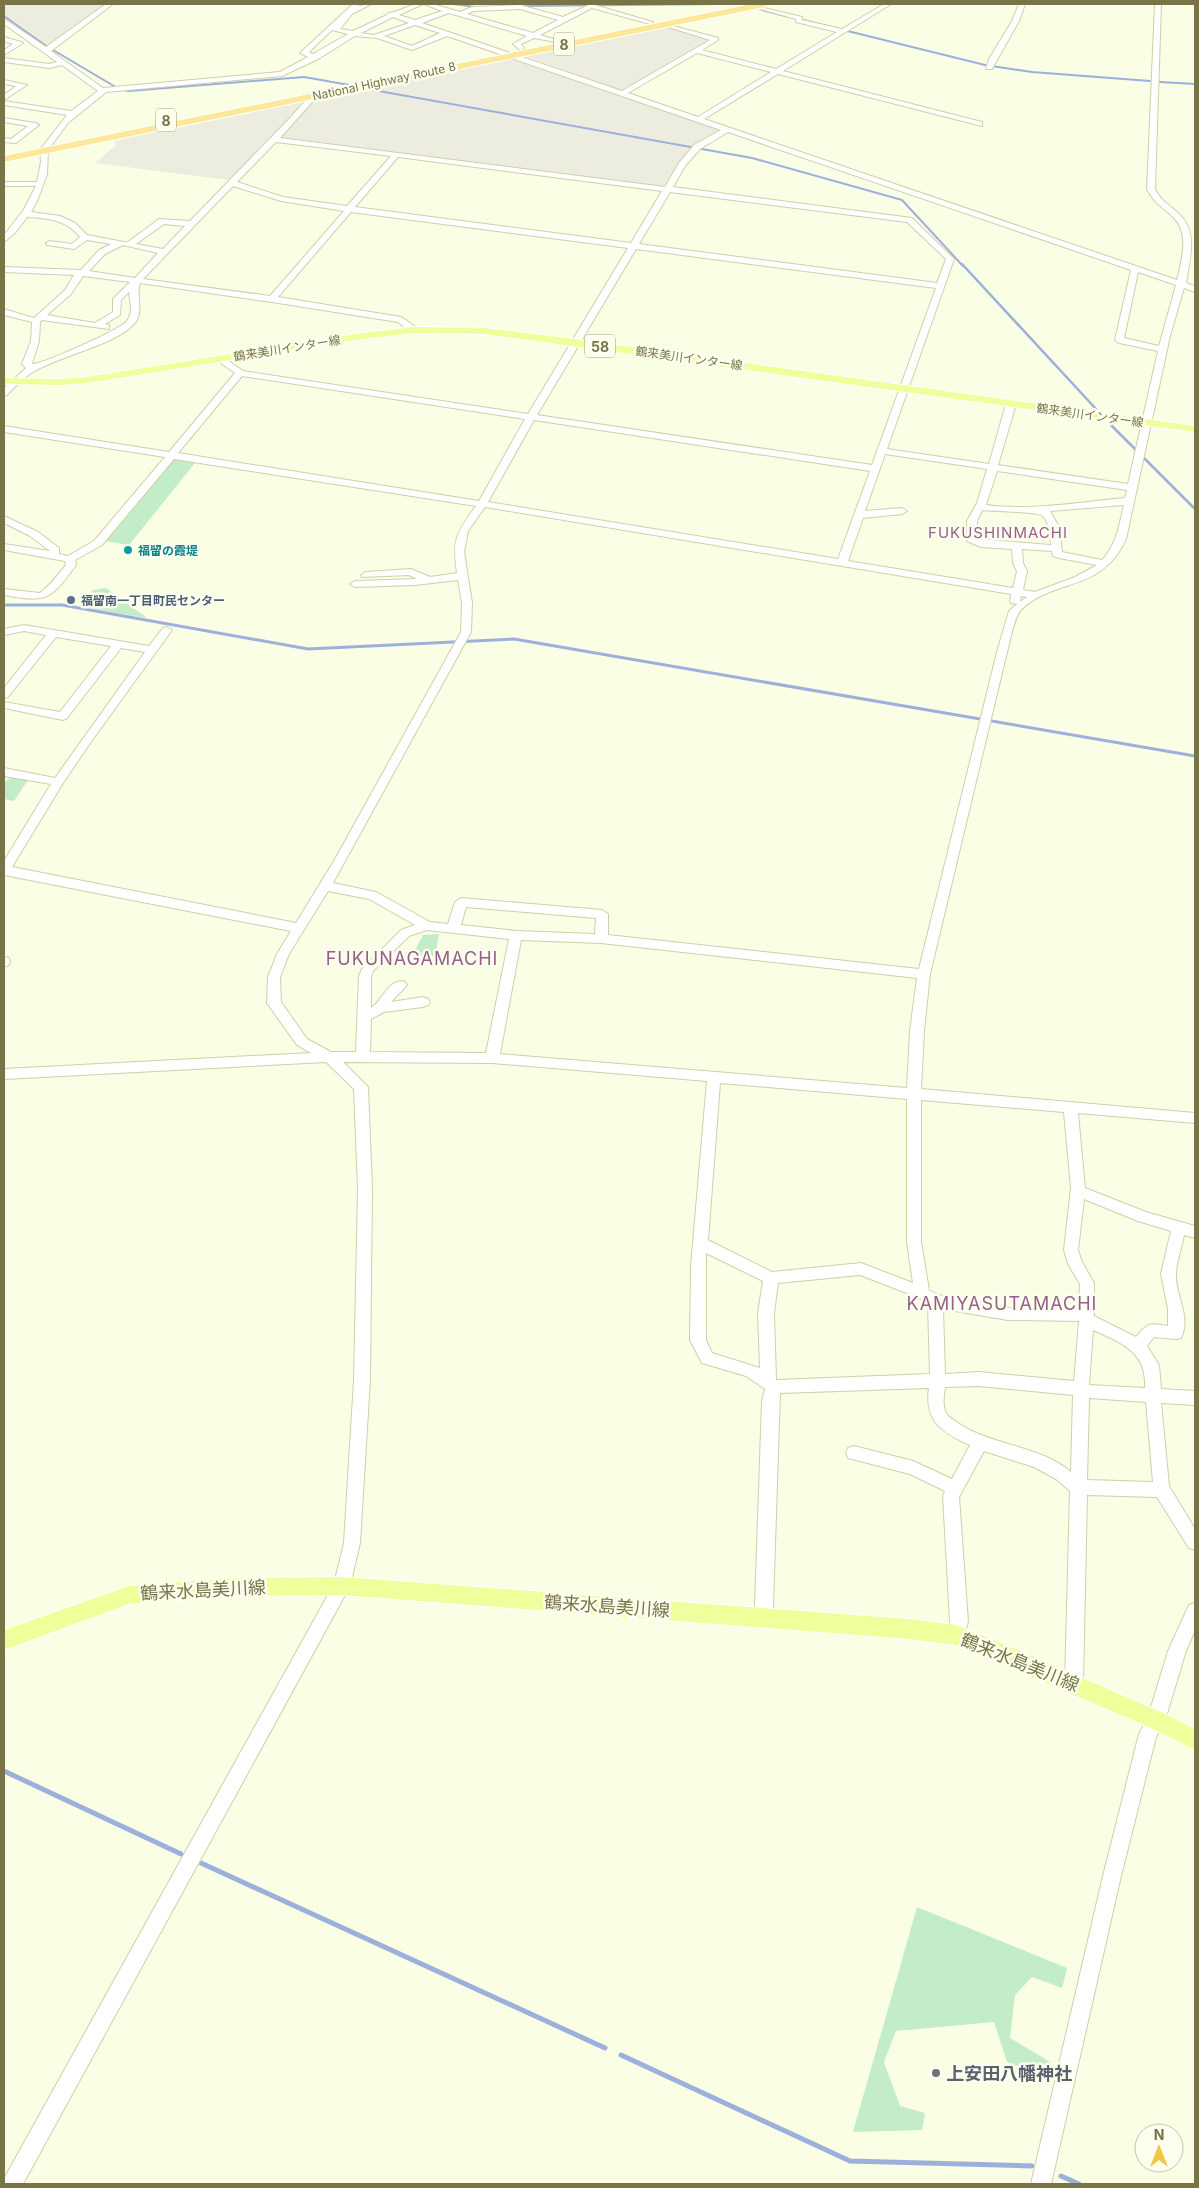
<svg xmlns="http://www.w3.org/2000/svg" width="1199" height="2188" viewBox="0 0 1199 2188" font-family="Inter,'Noto Sans JP',sans-serif">
  <style>
    .industrial { fill: #ededdf }
    .green { fill: #c2edc8 }
    .lines { fill: none; stroke-linecap: round; stroke-linejoin: round }
    .stream-far3 { stroke: #9db0dc; stroke-width: 2 }
    .stream-far2 { stroke: #9db0dc; stroke-width: 2.5 }
    .stream-far1 { stroke: #9db0dc; stroke-width: 3 }
    .stream { stroke: #9db0dc; stroke-width: 5 }
    .minor-casing { stroke: #d0cfaa; stroke-width: 2 }
    .major-casing { stroke: #fff; stroke-width: 2 }
    .highway-casing { stroke: #fff; stroke-width: 2 }
    .minor { fill: #fff; fill-rule: evenodd }
    .major { fill: #eeff9b; fill-rule: evenodd }
    .highway { fill: #fce898; fill-rule: evenodd }
    .culture-dot { fill: #0f9aa8; stroke: #fcffed; stroke-width: 2 }
    .service-dot { fill: #5c6f8a; stroke: #fcffed; stroke-width: 2 }
    .worship-dot { fill: #6b7280; stroke: #fcffed; stroke-width: 2 }
    .labels { text-anchor: middle; dominant-baseline: central; stroke-width: 5; stroke-linejoin: round; paint-order: stroke }
    .far-street-label { font-size: 12px; fill: #797448; stroke: #fcffed }
    .far-culture-label { font-size: 12px; font-weight: bold; fill: #0d838f; stroke: #fcffed; text-anchor: start }
    .far-service-label { font-size: 12px; font-weight: bold; fill: #4e5e75; stroke: #fcffed; text-anchor: start }
    .shield { fill: #fcffed; stroke: #a09e7a; stroke-width: 1 }
    .shield-label { font-size: 14px; font-weight: bold; fill: #797448 }
    .far-quarter-label { font-size: 15px; letter-spacing: 1px; fill: #965f8b; stroke: #fcffed }
    .quarter-label { font-size: 18px; letter-spacing: 1px; fill: #965f8b; stroke: #fcffed }
    .near-street-label { font-size: 18px; fill: #797448; stroke: #fcffed }
    .near-worship-label { font-size: 18px; font-weight: bold; fill: #5b616d; stroke: #fcffed; text-anchor: start }
  </style>
  <rect width="100%" height="100%" fill="#fafee5"/>
  <path class="industrial" d="M 4,4 L 107,4 L 51,47 L 12,20 L 4,25 Z
    M 668,27 L 711,39 L 624,90 L 619,90 L 525,56 Z
    M 508,59 L 518,59 L 717,128 L 718,130 L 688,151 L 663,187 L 282,139 L 279,136 L 316,97 Z
    M 299,102 L 301,103 L 297,111 L 229,180 L 95,163 L 116,145 L 114,140 Z"/>
  <path class="green" d="M 173,459 L 195,463 L 129,545 L 104,541 Z
    M 106,588 L 146,617 L 145,618 L 83,607 L 90,598 L 87,597 L 93,590 Z
    M 13,777 L 28,780 L 14,801 L 4,799 C 4,788 1,781 13,777 Z
    M 439,934 L 435,957 L 412,956 L 423,935 Z
    M 917,1907 L 1067,1968 L 1062,1988 L 1032,1977 L 1015,1995 L 1010,2038 L 1050,2062 L 1041,2076 L 1007,2062 L 994,2022 L 896,2031 L 884,2062 L 900,2106 L 925,2113 L 922,2130 L 853,2132 Z"/>
  <g class="lines">
    <path class="stream-far3" d="M 454,4 L 475,7
      M 522,6 L 719,4
      M 762,10 L 789,17
      M 4,16 L 48,47 L 119,89 L 129,91 L 304,77 L 355,86
      M 799,19 L 985,65 L 1032,72 L 1150,81
      M 1160,82 L 1195,84
      M 362,88 L 752,158 L 902,200 L 963,266"/>
    <path class="stream-far2" d="M 962,264 L 1096,409
      M 1110,424 L 1195,509"/>
    <path class="stream-far1" d="M 4,605 L 62,605 L 308,649 L 514,639 L 1195,756"/>
    <path class="stream" d="M 4,1771 L 181,1854
      M 201,1863 L 605,2048
      M 621,2055 L 850,2161 L 1032,2166
      M 1061,2176 L 1079,2184"/>
    <g class="minor-casing">
      <path id="minor" d="M 106,4 L 113,4 L 51,51 L 103,88 L 280,72 L 308,57 L 300,53 L 353,4 L 359,4 L 359,6 L 371,4 L 352,14 L 340,29 L 353,31 L 387,15 L 388,13 C 400,12 411,3 423,4 L 399,15 L 415,20 L 442,11 L 424,4 L 433,4 L 460,12 L 472,7 L 520,5 L 563,17 L 591,4 L 653,22 L 650,24 L 592,8 L 540,35 L 556,40 L 556,42 L 534,38 L 521,44 L 524,48 L 520,50 L 513,44 L 527,36 L 449,13 L 422,23 L 622,91 L 710,40 L 662,25 L 662,23 L 718,38 L 718,40 L 702,50 L 776,69 L 837,32 L 796,22 L 796,19 L 760,9 L 760,7 L 802,17 L 802,20 L 842,29 L 884,4 L 891,4 L 783,71 L 982,122 L 982,126 L 778,74 L 704,119 L 1177,280 C 1182,258 1191,231 1170,214 C 1160,206 1153,201 1147,189 L 1155,4 L 1161,4 L 1155,189 C 1160,200 1168,204 1177,212 C 1199,231 1190,258 1186,283 L 1195,286 L 1195,292 L 1184,288 L 1170,336 L 1126,539 C 1101,594 1053,577 1020,611 C 1014,618 1010,643 1007,652 L 930,974 L 924,1031 L 921,1089 L 1195,1113 L 1195,1123 L 1078,1113 L 1085,1188 L 1146,1212 L 1195,1226 L 1195,1238 L 1184,1235 C 1182,1247 1177,1260 1176,1273 C 1174,1294 1192,1316 1181,1338 L 1176,1339 L 1154,1337 L 1147,1346 L 1159,1365 L 1161,1389 L 1195,1391 L 1195,1405 L 1161,1403 L 1169,1486 L 1195,1529 L 1195,1550 L 1189,1548 L 1157,1497 L 1087,1495 L 1083,1684 L 1080,1690 L 1074,1692 L 1068,1690 L 1065,1684 L 1070,1491 L 1056,1479 L 1034,1467 L 984,1451 L 959,1497 L 968,1622 L 962,1641 L 956,1643 L 950,1641 L 947,1635 L 950,1622 L 943,1496 L 945,1491 L 910,1474 L 848,1458 L 846,1453 L 848,1448 L 854,1446 L 913,1461 L 952,1479 L 970,1445 C 942,1433 924,1421 929,1388 L 780,1393 L 773,1606 L 776,1618 L 773,1624 L 767,1626 L 761,1624 L 755,1606 L 762,1401 L 765,1389 L 746,1376 L 702,1363 L 690,1340 L 691,1266 L 707,1081 L 492,1063 L 343,1062 L 368,1087 L 372,1189 L 370,1380 L 360,1543 L 350,1586 L 23,2184 L 4,2184 L 5,2177 L 334,1584 L 344,1543 L 354,1380 L 358,1189 L 354,1089 L 326,1062 L 4,1079 L 4,1069 L 311,1053 L 297,1045 L 267,1003 L 268,977 L 277,954 L 291,931 L 4,875 L 4,861 L 51,784 L 4,776 L 4,768 L 55,778 L 145,652 L 121,648 L 67,718 L 63,720 L 4,708 L 4,702 L 60,712 L 111,646 L 56,637 L 8,697 L 4,698 L 4,688 L 46,635 L 24,631 L 4,635 L 4,629 L 24,625 L 149,646 L 163,628 L 167,627 L 172,630 L 93,739 L 63,783 L 12,867 L 296,923 L 334,861 L 461,632 L 462,603 L 458,580 L 415,585 L 355,587 L 350,584 L 355,581 L 417,579 L 409,575 L 362,577 L 361,575 L 366,572 L 411,569 L 430,577 L 457,573 C 452,540 456,533 476,506 L 174,459 L 102,545 L 75,560 L 76,565 C 51,600 46,603 4,595 L 4,589 L 40,593 L 51,583 L 66,565 L 65,561 L 4,550 L 4,544 L 50,551 L 30,536 L 4,523 L 4,516 L 38,532 L 59,548 L 59,554 L 68,556 L 94,541 L 165,457 L 4,432 L 4,426 L 169,452 L 235,373 L 218,361 L 218,357 L 221,356 L 243,371 L 528,414 L 628,248 L 351,212 L 278,297 L 401,317 L 417,328 L 417,332 L 411,332 L 398,322 L 272,302 L 140,283 C 135,297 145,312 134,324 C 115,345 59,356 33,372 C 23,378 15,387 7,395 L 4,396 L 4,388 L 26,368 L 22,364 L 31,341 L 32,322 L 4,315 L 4,309 L 34,318 L 65,290 L 74,275 L 4,272 L 4,267 L 81,270 L 99,250 L 111,244 L 87,240 L 74,249 L 47,245 L 46,243 L 50,241 L 72,244 L 80,237 C 67,220 48,218 27,217 L 15,233 L 4,242 L 4,235 L 23,211 L 36,186 L 4,186 L 4,182 L 37,182 L 41,162 L 40,150 L 67,115 L 4,105 L 4,101 L 71,111 L 98,91 L 62,65 L 49,68 L 4,62 L 4,58 L 49,64 L 57,62 L 4,24 L 4,19 L 46,47 ZM 520,9 L 558,20 L 533,33 L 467,14 L 473,11 ZM 393,17 L 409,23 L 374,35 L 361,33 ZM 415,25 L 440,33 L 412,46 L 384,36 ZM 332,30 L 348,34 L 313,54 L 309,52 ZM 355,36 L 377,38 L 412,50 L 447,36 L 721,130 L 694,145 L 679,163 L 665,187 L 280,138 L 313,101 L 304,95 L 300,97 L 305,101 L 292,116 L 190,221 L 159,219 L 128,242 L 124,242 L 87,235 L 75,223 L 60,216 L 31,212 L 38,199 L 47,174 L 48,150 L 68,123 L 106,92 L 282,76 L 318,59 ZM 697,53 L 771,72 L 698,117 L 628,93 ZM 728,132 L 1131,270 L 1115,340 L 1119,343 L 1158,351 L 1128,484 L 998,465 L 1016,404 L 1011,401 L 1006,404 L 989,464 L 887,449 L 954,259 L 912,218 L 673,187 L 685,166 L 700,149 ZM 276,142 L 391,156 L 347,206 L 283,197 L 237,182 ZM 398,157 L 662,191 L 631,243 L 355,207 ZM 233,186 L 281,201 L 344,211 L 270,296 L 143,279 ZM 670,192 L 907,222 L 946,259 L 937,283 L 639,244 ZM 164,224 L 185,226 L 163,249 L 136,244 ZM 123,245 L 158,253 L 135,278 L 89,271 L 105,254 ZM 636,249 L 936,288 L 872,465 L 537,415 ZM 1138,272 L 1176,285 L 1159,346 L 1124,338 ZM 83,276 L 130,282 L 113,299 L 113,312 L 95,323 L 47,315 L 71,294 ZM 129,292 C 130,303 134,313 126,322 C 117,331 41,365 32,364 L 39,341 L 40,322 L 42,320 L 109,329 L 109,325 L 105,324 L 120,315 L 121,300 ZM 242,376 L 525,419 L 479,501 L 178,453 ZM 534,420 L 870,471 L 838,559 L 488,502 ZM 885,454 L 987,469 L 977,503 L 967,521 L 967,541 L 981,547 L 1012,549 L 1013,563 L 1017,571 L 1013,588 L 848,561 L 863,518 L 902,514 L 907,511 L 902,508 L 865,511 ZM 997,471 L 1127,490 L 1125,498 C 1080,502 1032,511 986,505 ZM 1124,505 C 1119,525 1117,544 1102,560 L 1062,552 L 1059,527 L 1050,511 ZM 485,507 L 1011,594 L 1010,601 L 1011,603 L 1017,604 L 1009,611 L 997,652 L 919,969 L 608,935 L 608,914 L 602,910 L 461,898 L 455,902 L 448,924 L 430,922 L 376,892 L 333,883 L 471,632 L 472,603 L 464,552 L 468,531 ZM 982,510 C 991,511 1038,512 1041,515 C 1050,521 1050,535 1051,545 L 977,539 L 977,521 ZM 1022,549 L 1052,551 L 1053,556 L 1059,558 L 1097,565 L 1075,577 L 1035,592 L 1023,590 L 1027,571 L 1023,563 ZM 1021,596 L 1027,597 L 1020,602 ZM 328,891 L 369,899 L 415,925 L 401,930 L 362,969 L 359,976 L 356,1052 L 331,1052 L 307,1039 L 281,1002 L 280,977 L 289,954 ZM 466,907 L 596,918 L 595,934 L 516,931 L 461,925 ZM 427,930 L 509,939 L 486,1053 L 370,1052 L 371,1019 L 384,1012 L 423,1007 L 428,1005 L 430,1002 L 428,999 L 423,997 L 391,1002 L 407,985 L 405,982 C 389,977 382,1002 371,1008 L 371,976 L 373,971 L 409,936 ZM 521,940 L 601,943 L 917,978 L 910,1031 L 907,1088 L 500,1054 ZM 720,1083 L 907,1099 L 907,1242 L 913,1283 L 861,1263 L 772,1272 L 708,1240 ZM 921,1100 L 1064,1112 L 1071,1188 L 1064,1250 L 1068,1264 L 1080,1284 L 1079,1309 L 1008,1308 L 938,1295 L 929,1290 L 921,1242 ZM 1084,1199 L 1138,1221 L 1171,1231 L 1161,1274 L 1168,1309 L 1168,1326 C 1150,1323 1148,1322 1136,1337 L 1094,1316 L 1094,1283 L 1082,1262 L 1078,1250 ZM 706,1253 L 763,1281 L 758,1313 L 760,1368 L 712,1353 L 706,1340 ZM 860,1275 L 917,1297 L 928,1304 L 930,1374 L 776,1380 L 774,1313 L 778,1283 ZM 943,1309 L 1008,1320 L 1079,1321 L 1074,1381 L 979,1372 L 945,1374 ZM 1093,1330 C 1122,1343 1147,1352 1145,1388 L 1089,1385 ZM 979,1386 L 1073,1395 L 1071,1472 C 1039,1445 992,1446 958,1423 C 954,1420 948,1417 946,1413 C 942,1405 944,1396 945,1387 ZM 1089,1398 L 1146,1402 L 1153,1482 L 1087,1480 Z
        M 1019,4 L 1025,4 L 1019,21 L 992,69 L 986,69 L 989,59 L 1012,21 Z
        M 4,37 L 21,42 L 23,43 L 4,55 L 4,50 L 13,44 L 4,41 Z
        M 4,80 L 27,85 L 4,100 L 4,95 L 16,86 L 4,84 Z
        M 4,118 L 35,123 L 39,125 L 16,143 L 4,142 L 4,138 L 11,139 L 28,126 L 4,122 Z
        M 4,957 L 9,958 L 10,961 L 9,965 L 4,967 Z
        M 1195,1603 L 1195,1630 L 1186,1651 L 1165,1720 L 1156,1737 L 1121,1876 L 1051,2184 L 1031,2184 L 1103,1876 L 1139,1734 L 1148,1717 L 1168,1651 L 1189,1605 Z"/>
    </g>
    <g class="major-casing">
      <path id="major" d="M 414,327 L 485,328 L 575,339 L 1195,426 L 1195,432 L 485,334 L 414,333 L 362,339 L 87,383 L 61,385 L 4,384 L 4,378 L 61,379 L 87,377 L 362,333 Z
        M 342,1577 L 909,1619 L 956,1625 L 1019,1650 L 1163,1713 L 1195,1729 L 1195,1750 L 1149,1727 L 956,1645 L 909,1639 L 342,1595 L 228,1596 L 129,1604 L 4,1650 L 4,1630 L 129,1586 L 228,1578 Z"/>
    </g>
    <g class="highway-casing">
      <path id="highway" d="M 752,4 L 769,4 L 764,7 L 4,162 L 4,156 Z"/>
    </g>
    <use href="#minor" class="minor"/>
    <use href="#major" class="major"/>
    <use href="#highway" class="highway"/>
  </g>
  <circle class="culture-dot" cx="128" cy="550" r="5"/>
  <circle class="service-dot" cx="71" cy="600" r="5"/>
  <circle class="worship-dot" cx="936" cy="2073" r="5"/>
  <g class="labels">
    <g class="far-street-label">
      <text transform="translate(384 81) rotate(-12)">National Highway Route 8</text>
      <text transform="translate(287 348) rotate(-9)">鶴来美川インター線</text>
      <text transform="translate(689 358) rotate(8)">鶴来美川インター線</text>
      <text transform="translate(1090 415) rotate(8)">鶴来美川インター線</text>
    </g>
    <g class="far-culture-label">
      <text x="138" y="550">福留の霞堤</text>
    </g>
    <g class="far-service-label">
      <text x="81" y="600">福留南一丁目町民センター</text>
    </g>
    <g class="shield">
      <rect x="554" y="32.5" width="20" height="23" rx="4"/>
      <rect x="156" y="108.5" width="20" height="23" rx="4"/>
      <rect x="585" y="334.5" width="30" height="23" rx="4"/>
    </g>
    <g class="shield-label">
      <text x="564" y="44">8</text>
      <text x="166" y="120">8</text>
      <text x="600" y="346">58</text>
    </g>
    <g class="far-quarter-label">
      <text x="998" y="532">FUKUSHINMACHI</text>
    </g>
    <g class="quarter-label">
      <text x="412" y="958">FUKUNAGAMACHI</text>
      <text x="1002" y="1303">KAMIYASUTAMACHI</text>
    </g>
    <g class="near-street-label">
      <text transform="translate(203 1590) rotate(-3)">鶴来水島美川線</text>
      <text transform="translate(607 1606) rotate(4)">鶴来水島美川線</text>
      <text transform="translate(1020 1662) rotate(22)">鶴来水島美川線</text>
    </g>
    <g class="near-worship-label">
      <text x="946" y="2073">上安田八幡神社</text>
    </g>
  </g>
  <rect width="1199" height="2188" fill="none" stroke="#797448" stroke-width="10"/>
  <g transform="translate(1159 2148)"><circle r="24" fill="#fcffed" stroke="#c8c7ab"/>
  <path d="M0-4L9 19L0 12L-9 19Z" fill="#f0c642"/>
  <text y="-8" font-size="14" font-weight="bold" text-anchor="middle" fill="#797448">N</text>
  </g>
</svg>
